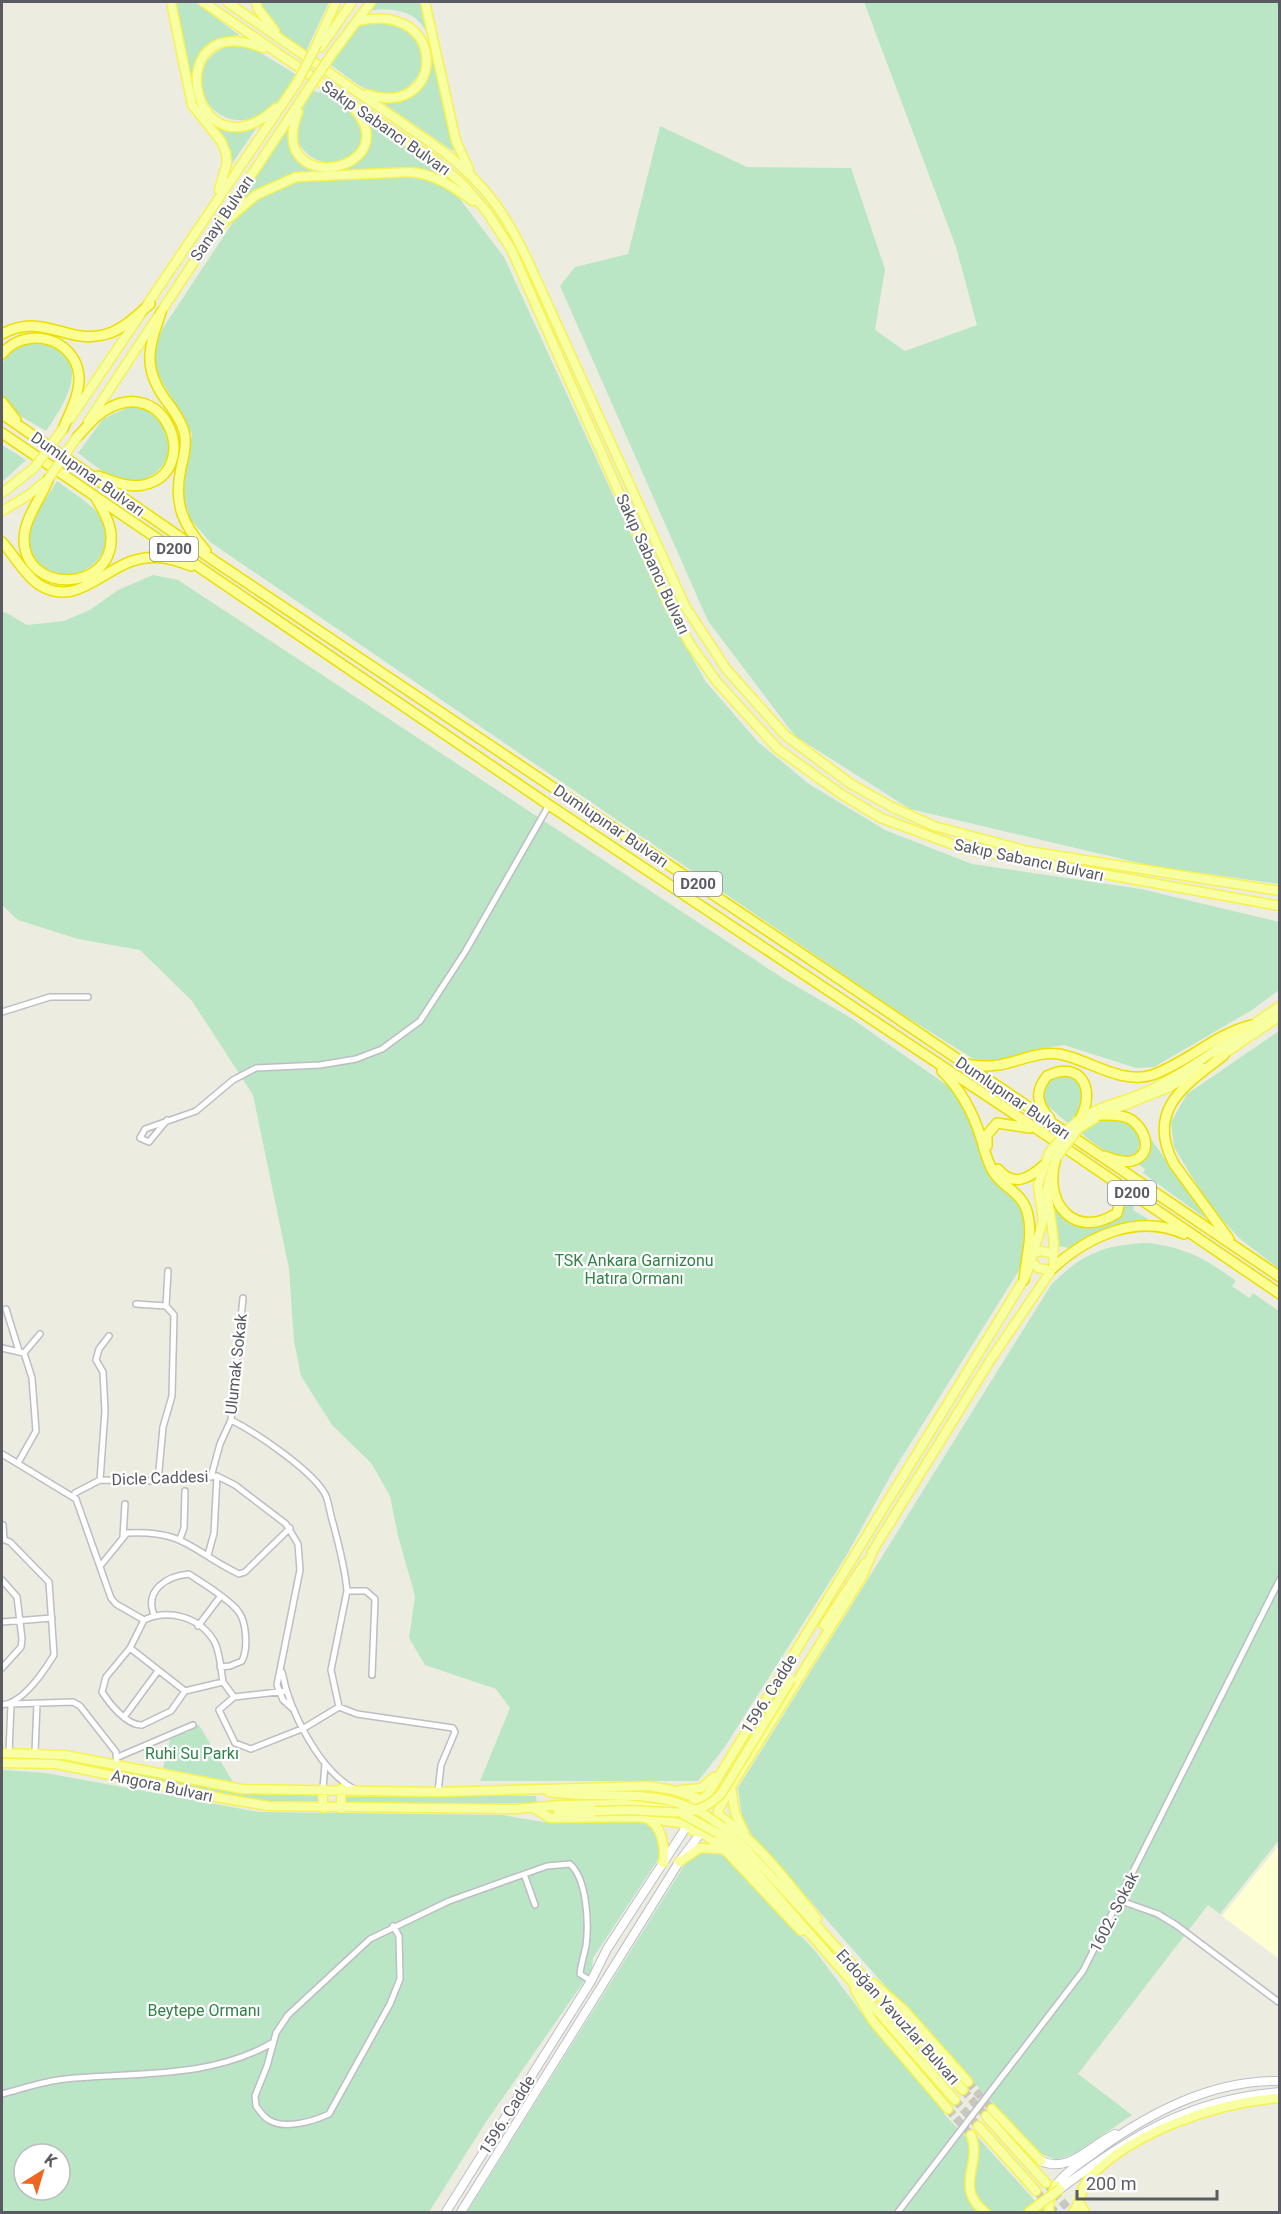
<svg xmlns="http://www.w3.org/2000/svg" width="1281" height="2214" viewBox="0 0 1281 2214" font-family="Roboto,sans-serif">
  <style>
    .commercial { fill: #feffd2 }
    .green { fill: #bae6c5; fill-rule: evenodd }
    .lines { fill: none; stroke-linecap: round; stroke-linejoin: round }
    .primary-tunnel { stroke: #c7c8c0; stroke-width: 8; stroke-dasharray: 8 4; stroke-linecap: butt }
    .minor-casing { stroke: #bdbdc4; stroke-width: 8 }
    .secondary-casing { stroke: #bdbec6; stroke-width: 10 }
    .primary-casing { stroke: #f6f24f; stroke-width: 11 }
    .trunk-casing { stroke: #ecde00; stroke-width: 12 }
    .minor { stroke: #fff; stroke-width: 5 }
    .secondary { stroke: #fff; stroke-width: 8 }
    .primary { stroke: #f7ffa2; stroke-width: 8 }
    .trunk { stroke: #fbff93; stroke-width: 9 }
    .primary-bridge-casing { stroke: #f6f24f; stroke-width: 11; stroke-linecap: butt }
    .primary-bridge { stroke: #f7ffa2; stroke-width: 8 }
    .labels { text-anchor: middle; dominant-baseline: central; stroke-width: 4.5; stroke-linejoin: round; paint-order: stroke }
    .shield { fill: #fff; stroke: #8b8c91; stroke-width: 1.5 }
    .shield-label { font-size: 15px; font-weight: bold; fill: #595a62 }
    .street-label { font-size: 16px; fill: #595a62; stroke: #fff }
    .park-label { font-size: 16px; fill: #308248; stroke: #fff }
  </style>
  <rect width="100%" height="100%" fill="#ecede0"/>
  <path class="commercial" d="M 1279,1845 L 1279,1959 L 1222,1916 Z"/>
  <path class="green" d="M 176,2 L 195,2 L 239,35 C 214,37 206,54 194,73 L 208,115 L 246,128 L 257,127 L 231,165 C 233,136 207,125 197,102 C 183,71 185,33 176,2 Z
    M 258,2 L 329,2 L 306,51 C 284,37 270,25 258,2 Z
    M 374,2 L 421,2 L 455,147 L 453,151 L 380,101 L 408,94 C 414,84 425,74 429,63 C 432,56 431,46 429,39 C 420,10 393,7 367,11 Z
    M 864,2 L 1279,2 L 1279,884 L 1152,866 L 910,809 L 795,736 L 708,621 L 560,286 L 575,267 L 628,254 L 660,126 L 747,167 L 851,168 L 885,269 L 875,330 L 905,351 L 977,325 L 956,247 Z
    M 384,15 C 449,20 427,112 370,91 C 356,85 343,73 331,65 L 359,24 Z
    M 229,45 L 251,47 L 295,74 C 246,179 153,77 229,45 Z
    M 321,89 C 332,97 346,104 355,114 C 385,148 324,188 297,141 L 300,113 L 313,90 L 319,93 Z
    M 364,117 L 450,179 L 422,169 L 310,172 L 270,183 L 250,194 L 233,209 L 289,124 L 292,146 L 318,168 L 359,158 L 368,126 Z
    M 401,176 L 438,182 L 456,194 L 504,257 L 666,611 L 706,682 L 758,742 L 809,784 L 885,830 L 972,864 L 1141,889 L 1279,922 L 1279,990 L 1252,1010 L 1154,1067 L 1136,1068 L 1064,1045 L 1037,1049 L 987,1063 L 972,1058 L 897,1011 L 210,542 L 190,519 L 182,491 L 192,434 L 156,371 L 154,350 L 163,328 L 233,222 L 261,197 L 300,180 Z
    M 34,340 C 95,354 70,396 46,431 C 35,424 20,417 11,408 C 3,400 2,393 2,382 C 1,354 7,349 34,340 Z
    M 133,405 C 144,408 157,412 165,423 C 185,451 153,489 122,480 C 106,476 92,463 78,453 L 103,419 Z
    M 2,445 L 26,460 L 2,482 Z
    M 57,481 C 70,491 86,500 97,512 C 130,547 75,598 38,564 C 33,559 28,547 28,539 C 28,520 48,497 57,481 Z
    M 153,575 L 178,580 L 784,979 L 851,1018 L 948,1086 L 967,1103 L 984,1158 L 1017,1199 L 1027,1222 L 1024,1259 L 1018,1272 L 892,1473 L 846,1556 L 724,1748 L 698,1781 L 480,1781 L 510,1708 L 496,1689 L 425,1665 L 409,1638 L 415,1596 L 398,1536 L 390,1496 L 371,1463 L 332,1425 L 301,1376 L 294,1341 L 289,1269 L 253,1095 L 192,1001 L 140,950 L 78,939 L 18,920 L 2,905 L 2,613 L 5,612 L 27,625 L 64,621 L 90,610 L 118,590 Z
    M 1279,1031 L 1279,1269 L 1239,1238 L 1209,1205 L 1174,1147 L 1171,1122 L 1187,1094 Z
    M 1057,1074 L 1072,1077 L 1082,1085 L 1083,1107 L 1069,1124 L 1042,1101 L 1045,1082 Z
    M 1103,1119 C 1119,1120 1137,1123 1140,1142 L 1137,1153 C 1120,1168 1094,1142 1079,1132 L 1094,1121 Z
    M 1151,1139 L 1205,1216 L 1205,1218 L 1143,1173 L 1145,1169 L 1137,1163 L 1149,1151 Z
    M 1123,1197 L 1134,1206 L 1133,1210 L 1148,1219 L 1147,1221 L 1106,1229 L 1069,1248 L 1059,1246 L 1053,1203 L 1068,1216 L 1105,1221 Z
    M 1148,1243 C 1186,1248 1205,1258 1236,1281 L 1232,1286 L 1249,1298 L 1253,1293 L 1279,1311 L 1279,1840 L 1220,1914 L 1208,1905 L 1078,2074 L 1132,2115 L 1076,2153 L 1056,2160 L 1039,2153 L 878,1978 L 751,1834 L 742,1817 L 738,1788 L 1051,1285 C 1083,1253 1103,1245 1148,1243 Z
    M 199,1725 L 233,1782 L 163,1768 L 171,1736 L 189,1732 L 190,1727 Z
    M 2,1757 L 69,1761 L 244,1794 L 317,1793 L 318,1804 L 253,1800 L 2,1759 Z
    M 2,1770 L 46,1773 L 259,1812 L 503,1815 L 543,1822 L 587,1820 L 645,1821 L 654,1830 L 661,1855 L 593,1958 L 592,1970 L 486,2122 L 429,2212 L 2,2212 ZM 24,2154 L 60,2154 L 60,2190 L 24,2190 Z
    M 345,1793 L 536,1796 L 537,1803 L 345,1804 Z
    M 712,1851 L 726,1857 L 816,1952 L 879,2036 L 945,2110 L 944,2114 L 968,2139 L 973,2132 L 1045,2212 L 467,2212 L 687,1861 L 699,1852 Z"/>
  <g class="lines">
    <path class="primary-tunnel" d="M 968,2082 L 992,2109
      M 963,2090 L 986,2116
      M 955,2100 L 978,2126
      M 948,2109 L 971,2135
      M 1046,2183 L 1071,2212
      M 1036,2191 L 1055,2212"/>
    <g class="minor-casing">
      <path id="minor" d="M 2,1012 L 50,997 L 88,997
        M 167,1120 L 149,1142 L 140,1138 L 145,1129 L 196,1111 L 233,1080 L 256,1068 L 320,1065 L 356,1059 L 382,1049 L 420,1021 L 465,952 L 549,805
        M 136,1304 L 166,1306 L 174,1315 L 172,1396 L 163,1427 L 158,1481
        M 166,1306 L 168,1271
        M 6,1309 L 19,1351
        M 2,1348 L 24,1353 L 40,1334
        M 231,1420 C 255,1432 315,1472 326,1496 C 329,1504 330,1514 333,1523 C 339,1546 345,1567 347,1591 L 331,1670 L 339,1707
        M 2,1454 L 76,1499
        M 18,1463 L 36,1431 L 32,1378 L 24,1353
        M 211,1477 L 220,1444 L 231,1420 L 243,1298
        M 100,1480 L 105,1411 L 103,1372 L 96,1360 L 99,1349 L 109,1336
        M 75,1493 L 100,1480 L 158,1481 L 217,1476 L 235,1485 L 286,1524 L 298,1544 L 300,1570 L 277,1685 L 283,1700 L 293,1709
        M 76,1499 L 111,1598 L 116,1604 L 144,1620
        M 3,1525 L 4,1539
        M 123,1537 L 125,1504
        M 2,1539 L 10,1542 L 49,1582 L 54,1655 C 43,1673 23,1703 2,1705
        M 180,1539 L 184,1528 L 185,1491
        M 208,1555 L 214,1533 L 217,1476
        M 101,1565 L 127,1533 C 186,1530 191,1551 239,1574 L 245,1572 L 290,1528
        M 2,1580 L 17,1597 L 22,1639 L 21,1647 L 2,1668
        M 347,1591 L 366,1591 L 375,1599 L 372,1675
        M 154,1615 C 144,1590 167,1576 189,1574 C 202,1583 228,1598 238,1611 C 247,1622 248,1649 242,1661 L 230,1666 L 220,1667
        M 144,1620 C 168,1609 199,1616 214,1641 C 220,1651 221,1671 223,1682 L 185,1691
        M 2,1622 L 52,1618
        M 198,1626 L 220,1597
        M 130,1648 L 185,1691 L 171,1711 L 142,1725 C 127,1726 109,1703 102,1692 L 106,1677 L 130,1648 L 144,1620
        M 282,1672 C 289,1710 319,1770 354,1789
        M 223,1682 L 234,1697
        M 286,1691 L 234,1697 L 219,1710 L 235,1743 L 251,1749 L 304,1728 L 339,1707
        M 339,1707 L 357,1714 L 453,1728 L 455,1732 L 441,1765 L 438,1792
        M 124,1717 L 158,1671
        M 9,1753 L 11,1704 L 73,1702 L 80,1706 L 116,1752 L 117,1766
        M 35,1753 L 37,1703
        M 118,1757 L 193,1725
        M 323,1789 L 325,1764
        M 524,1874 L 535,1905
        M 1121,1901 L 1158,1914 L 1176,1925 L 1280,2003
        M 393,1926 L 399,1936 L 400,1979 L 390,2004 L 329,2114 C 314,2121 285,2130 269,2120 C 264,2118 259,2110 256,2106 L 255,2096 L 267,2066 L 276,2033 L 288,2015 L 370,1939 L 449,1901 L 547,1866 L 570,1864 C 587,1879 589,1923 586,1946 C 584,1955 581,1964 580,1974 L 591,1981
        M 2,2094 C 22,2089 44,2081 65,2079 C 135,2072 209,2079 272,2043
        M 898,2212 L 1083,1971 L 1280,1579"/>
    </g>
    <g class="secondary-casing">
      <path id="secondary" d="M 1041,2161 C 1069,2174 1090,2145 1115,2134
        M 1056,2185 C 1066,2171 1084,2161 1098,2150 C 1151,2112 1212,2080 1280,2081
        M 1060,2189 C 1131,2136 1189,2099 1280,2092
        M 446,2212 L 591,1981 L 607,1949 L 687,1826
        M 461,2212 L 679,1862 L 700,1834"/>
    </g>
    <g class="primary-casing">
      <path id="primary" d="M 171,2 L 192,105 L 221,141 L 226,153 L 227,163 L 219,190
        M 203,2 L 433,159 L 463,184 L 487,212 L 511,249 L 668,603 L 690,644 L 717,682 L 778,749 L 841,794 L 881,818 L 965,849 L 1280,906
        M 227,2 L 444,152 C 485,184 506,214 528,261 L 685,606 L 727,670 L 785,735 L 851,784 L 892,807 L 934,826 L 1028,851 L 1280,891
        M 256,2 L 258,9 L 275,31
        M 425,2 L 456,141 L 469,169
        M 358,21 C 450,0 446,121 367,94
        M 317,44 L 336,2
        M 321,47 L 352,2
        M 263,48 C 157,6 191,184 276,108
        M 332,54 L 371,2
        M 298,112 C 264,200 412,172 352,106
        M 221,225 L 256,195 L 296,177 L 411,172 C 437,175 452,186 473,201
        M 70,419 L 298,81
        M 88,422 L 309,88
        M 2,493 L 34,468
        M 2,511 L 29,495 L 48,479
        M 1218,1058 L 1280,1016
        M 1077,1121 C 1100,1104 1130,1101 1154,1088 C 1198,1065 1238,1034 1280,1006
        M 1078,1129 L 1100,1115 L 1170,1087 L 1202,1068
        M 1034,1253 L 1041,1251 L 1054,1254
        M 1031,1261 L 1038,1268 L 1051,1270
        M 874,1549 L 862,1577 L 732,1785 L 718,1811 L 716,1827 L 704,1834 L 693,1831 L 686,1824 L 686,1809 C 692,1800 701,1802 708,1794 L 1026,1276 L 1043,1221 L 1038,1185 L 1049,1153
        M 872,1552 L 991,1359 L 1053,1268 L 1054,1243 L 1047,1190 L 1052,1169
        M 824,1625 L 865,1563
        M 2,1753 L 64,1755 L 242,1789 L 438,1792 L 648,1786 L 672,1790 L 701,1799
        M 2,1763 L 56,1764 L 221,1798 L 268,1806 L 516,1809 L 561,1805 L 626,1804 L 671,1810
        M 731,1787 L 735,1813 L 744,1832
        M 341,1789 L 341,1808
        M 681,1790 L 701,1788 L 714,1777
        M 549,1792 C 592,1799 636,1790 678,1803
        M 323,1808 L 323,1789
        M 534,1808 L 550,1818 L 638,1817 L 686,1824
        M 558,1812 L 595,1811
        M 719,1815 C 758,1843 788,1882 817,1919
        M 646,1818 C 662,1825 666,1847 663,1863
        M 723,1827 L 749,1852 L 860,1973 L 963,2090
        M 717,1833 L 743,1857 L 955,2100
        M 704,1834 L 726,1851 L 801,1931
        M 679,1862 L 700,1848 L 721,1849
        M 873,1983 L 904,2010 L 968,2082
        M 855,1990 L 873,2021 L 948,2109
        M 992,2109 L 1041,2161
        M 986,2116 L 1046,2183
        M 978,2126 L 1036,2191
        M 971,2135 C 983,2163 953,2187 985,2212
        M 1079,2202 L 1085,2212
        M 1029,2212 L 1037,2206
        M 1049,2212 L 1049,2202 L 1056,2185
        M 1073,2212 C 1082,2202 1079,2188 1091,2176 C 1134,2131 1219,2102 1280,2098"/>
    </g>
    <g class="trunk-casing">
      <path id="trunk" d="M 161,312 C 149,348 142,366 165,399 C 173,409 180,419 184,431 C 187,443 184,456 181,468 C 173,504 183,525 206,551
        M 2,334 C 44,312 66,344 103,335 C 122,331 136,316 150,304
        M 2,354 C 25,325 75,337 79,376 C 80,394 70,412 63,429
        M 2,402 L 16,420
        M 2,414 L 216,562 L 820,966 L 1280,1277
        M 2,433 L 549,805 L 1055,1141 L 1280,1294
        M 77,437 C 86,428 93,418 104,411 C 166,371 204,472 143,485 C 127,488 113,481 98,476
        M 49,478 C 42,497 25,517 24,538 C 23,595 114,593 111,536 C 111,523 102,509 96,498
        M 2,542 C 14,555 23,573 38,584 C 74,608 100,572 132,561 C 152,554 171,558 191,566
        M 1224,1055 C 1185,1085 1145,1110 1174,1164 L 1229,1239
        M 968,1064 C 1005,1073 1028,1050 1059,1054 C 1088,1059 1121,1085 1152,1075 C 1187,1063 1215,1034 1251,1025
        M 942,1071 C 962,1091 973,1112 981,1138 C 985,1151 987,1162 994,1173 C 1004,1188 1021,1192 1027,1211 C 1034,1235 1026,1256 1024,1280
        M 1100,1115 C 1108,1115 1120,1114 1128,1118 C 1144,1125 1156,1154 1132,1161 C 1123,1163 1112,1159 1104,1156
        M 1050,1119 C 1037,1104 1034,1092 1047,1076 C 1082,1059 1096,1091 1080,1119
        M 987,1146 L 987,1135 L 997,1123 L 1030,1128
        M 1056,1158 C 1042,1203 1075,1241 1117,1213 L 1121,1198 L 1115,1183
        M 998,1169 C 1013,1188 1030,1178 1044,1165
        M 1053,1268 C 1088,1236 1138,1213 1184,1234"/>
    </g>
    <use href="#minor" class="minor"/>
    <use href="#secondary" class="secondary"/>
    <use href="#primary" class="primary"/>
    <use href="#trunk" class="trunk"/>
    <g class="primary-bridge-casing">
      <path id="primary-bridge" d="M 298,81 L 317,44
        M 309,88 L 332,54
        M 34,468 L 63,429
        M 49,478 L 77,437
        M 1049,1153 L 1072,1125
        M 1056,1158 L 1078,1129
        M 678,1803 L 701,1812 L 723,1827
        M 595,1811 C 613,1811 630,1809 647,1811 C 678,1813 698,1817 721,1794 L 791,1680
        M 684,1815 L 717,1833
        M 1037,2206 L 1060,2189"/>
    </g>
    <use href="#primary-bridge" class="primary-bridge"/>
  </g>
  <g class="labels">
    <g class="shield">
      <rect x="150" y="537" width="48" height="24" rx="4.5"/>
      <rect x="674" y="872" width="48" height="24" rx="4.5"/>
      <rect x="1108" y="1181" width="48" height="24" rx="4.5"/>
    </g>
    <g class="shield-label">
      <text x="174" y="549">D200</text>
      <text x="698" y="884">D200</text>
      <text x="1132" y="1193">D200</text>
    </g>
    <g class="street-label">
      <text transform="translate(386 128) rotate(35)">Sakıp Sabancı Bulvarı</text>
      <text transform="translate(222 218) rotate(-56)">Sanayi Bulvarı</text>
      <text transform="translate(88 474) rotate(35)">Dumlupınar Bulvarı</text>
      <text transform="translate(653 564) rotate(65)">Sakıp Sabancı Bulvarı</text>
      <text transform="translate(611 826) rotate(34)">Dumlupınar Bulvarı</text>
      <text transform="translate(1029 860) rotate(12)">Sakıp Sabancı Bulvarı</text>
      <text transform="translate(1013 1098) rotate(34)">Dumlupınar Bulvarı</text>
      <text transform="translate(236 1364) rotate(-84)">Ulumak Sokak</text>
      <text transform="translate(160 1478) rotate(-2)">Dicle Caddesi</text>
      <text transform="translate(769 1694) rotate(-58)">1596. Cadde</text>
      <text transform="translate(162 1786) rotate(12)">Angora Bulvarı</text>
      <text transform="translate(1114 1912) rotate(-63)">1602. Sokak</text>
      <text transform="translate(898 2017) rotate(48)">Erdoğan Yavuzlar Bulvarı</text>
      <text transform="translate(507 2115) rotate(-58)">1596. Cadde</text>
    </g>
    <g class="park-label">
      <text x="634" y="1260">TSK Ankara Garnizonu<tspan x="634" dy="18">Hatıra Ormanı</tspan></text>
      <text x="192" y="1753">Ruhi Su Parkı</text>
      <text x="204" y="2010">Beytepe Ormanı</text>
    </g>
  </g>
  <rect width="1281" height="2214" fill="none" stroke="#595a62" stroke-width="6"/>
  <g transform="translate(42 2172) rotate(37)"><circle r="28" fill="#ffffff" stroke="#bdbdc0" stroke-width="1.5"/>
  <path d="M0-4.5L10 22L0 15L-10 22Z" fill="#ef6623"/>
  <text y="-9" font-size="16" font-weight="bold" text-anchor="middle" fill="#595a62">K</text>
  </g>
  <path d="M1077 2190v9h140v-9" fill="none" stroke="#595a62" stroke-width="3"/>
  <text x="1086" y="2190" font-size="18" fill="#595a62" stroke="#ffffff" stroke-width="4.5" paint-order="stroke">200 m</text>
</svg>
